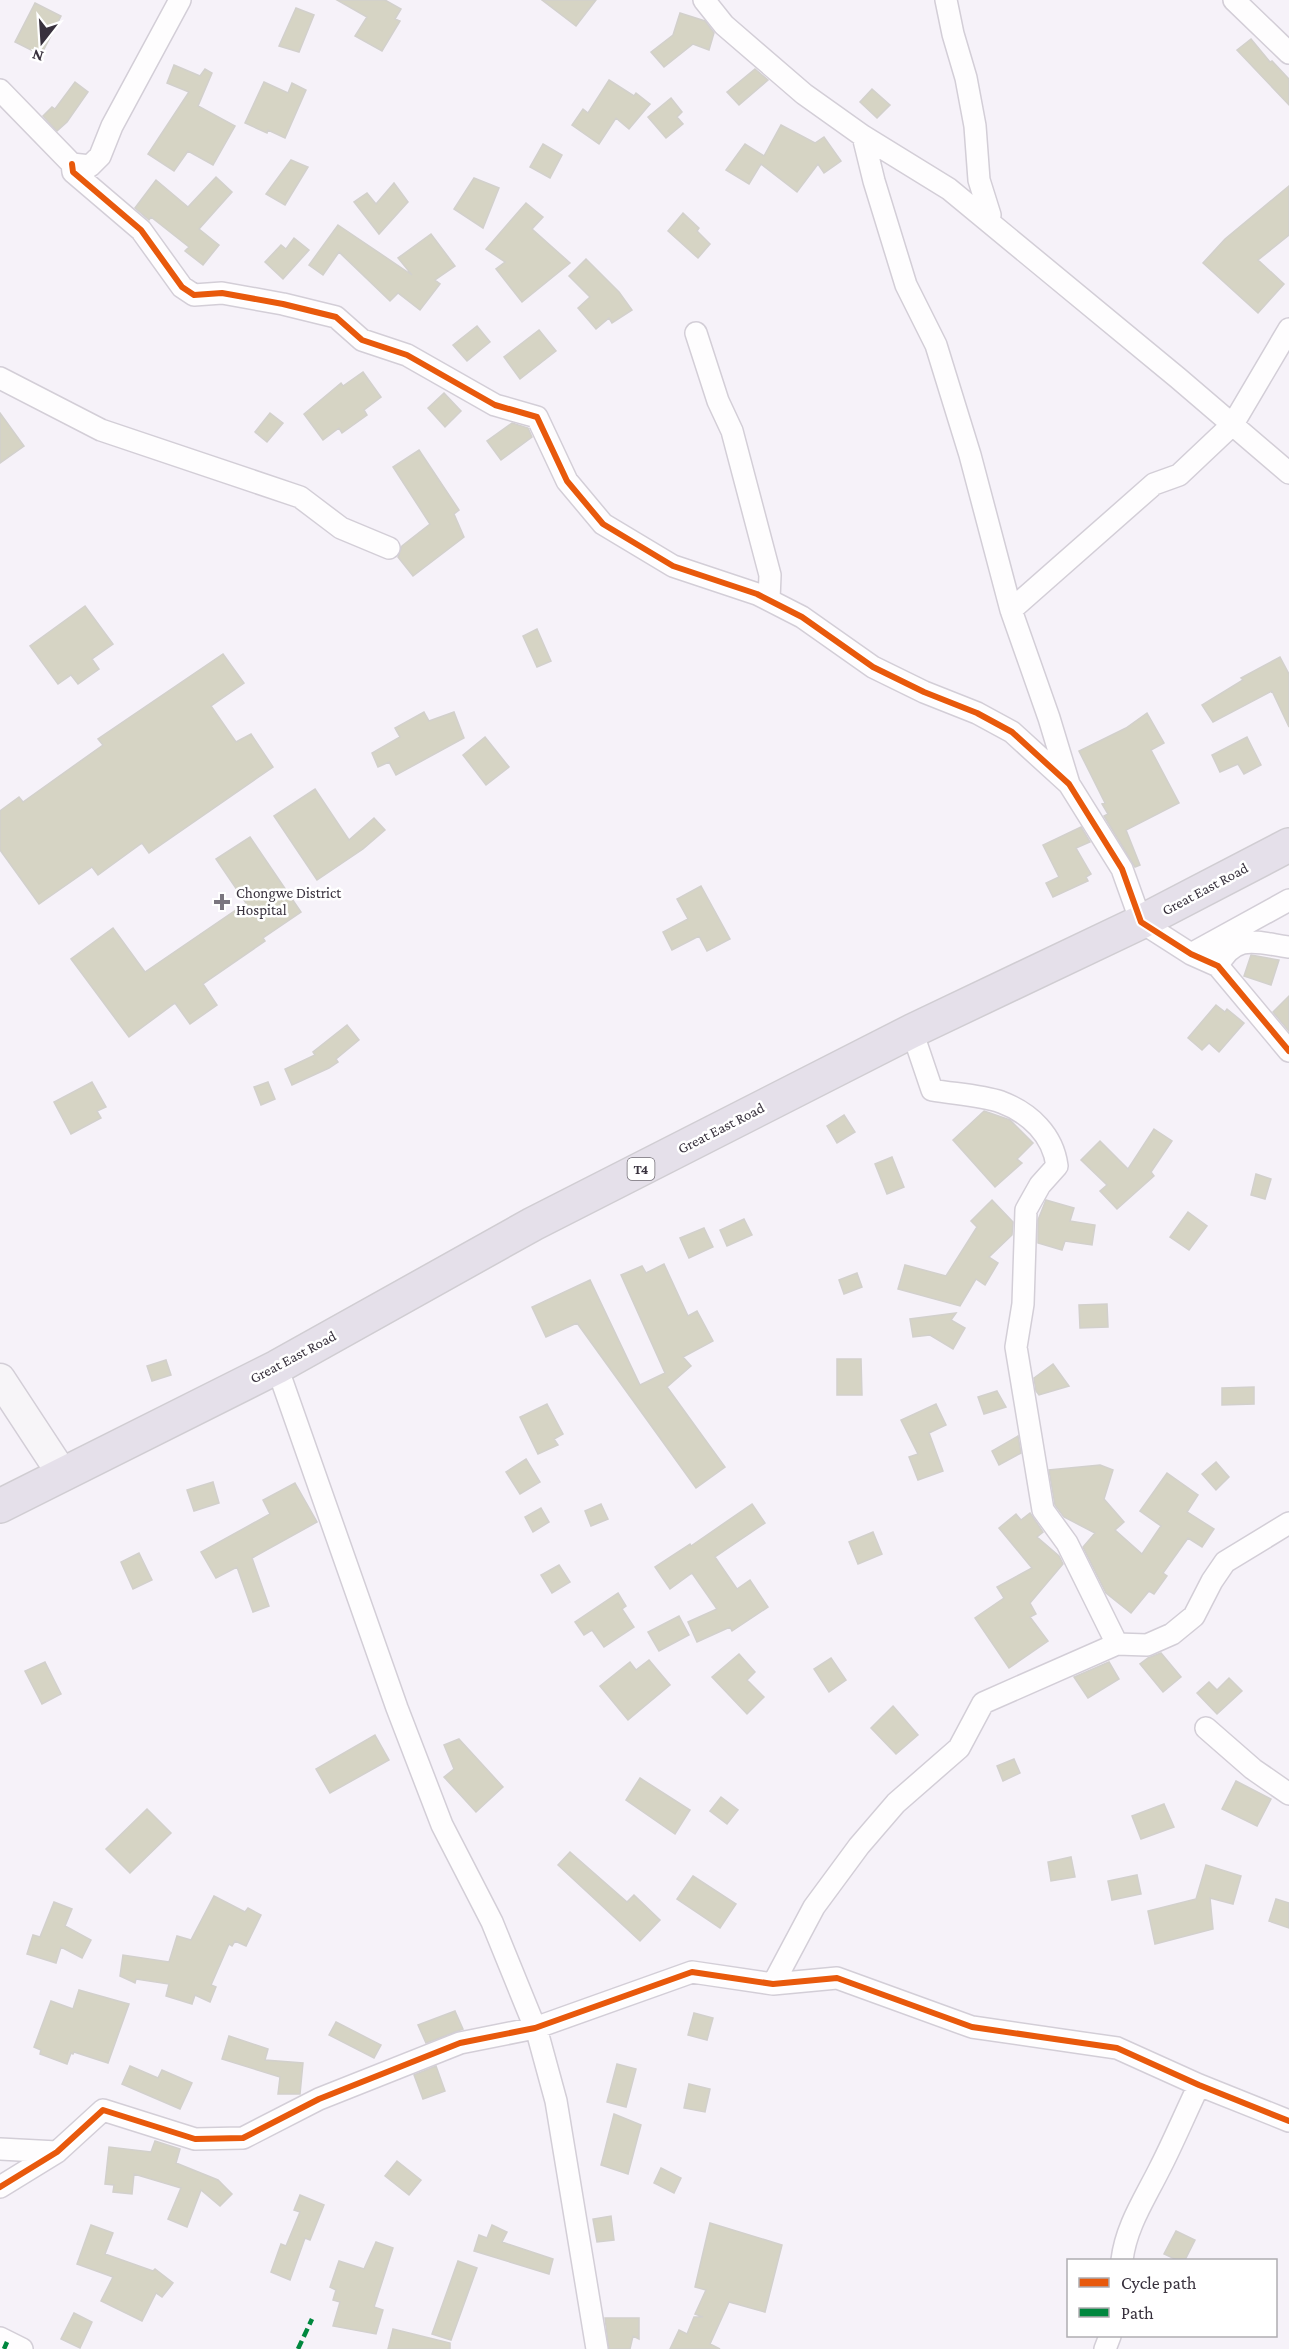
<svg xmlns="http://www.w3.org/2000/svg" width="1289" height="2349" viewBox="0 0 1289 2349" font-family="'Crimson Pro',serif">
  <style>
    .building { fill: #d6d4c4; stroke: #d2d0cc; stroke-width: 1.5 }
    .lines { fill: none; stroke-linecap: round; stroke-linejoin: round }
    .street-casing { stroke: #d3ced7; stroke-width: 24 }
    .secondary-casing { stroke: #d3ced7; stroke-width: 33 }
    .highway-casing { stroke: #d0cdd2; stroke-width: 36 }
    .street { stroke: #fefdfe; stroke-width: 21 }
    .secondary { stroke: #f7f5f8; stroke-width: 30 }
    .highway { stroke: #e5e0ea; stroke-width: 33 }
    .quiet { stroke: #00873e; stroke-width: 4.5; stroke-dasharray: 9 4.5; stroke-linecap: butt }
    .cycleway-casing { stroke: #fff; stroke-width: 10 }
    .cycleway { stroke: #e8590c; stroke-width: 6 }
    .poi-dot { fill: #7a757f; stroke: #fff; stroke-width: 2 }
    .labels { text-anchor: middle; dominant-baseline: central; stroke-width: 5; stroke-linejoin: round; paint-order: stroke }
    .shield { fill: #fff; stroke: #746f77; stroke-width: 1.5 }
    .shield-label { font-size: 14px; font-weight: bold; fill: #38313d }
    .street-label { font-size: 15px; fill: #38313d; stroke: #fff }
    .poi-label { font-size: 15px; fill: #38313d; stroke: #fff; text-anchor: start }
  </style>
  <rect width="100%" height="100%" fill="#f6f2f9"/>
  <path class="building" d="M 337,0 L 385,0 L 401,9 L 395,19 L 400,21 L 382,51 L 355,36 L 367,17 Z
    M 542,0 L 596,0 L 576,26 Z
    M 35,3 L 61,16 L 41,55 L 15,42 Z
    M 296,8 L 314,15 L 299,52 L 279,46 Z
    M 680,13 L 705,21 L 714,33 L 709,50 L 693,44 L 664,67 L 651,52 L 673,35 Z
    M 1251,39 L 1270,62 L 1272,61 L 1289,79 L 1289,105 L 1237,50 Z
    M 174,65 L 200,76 L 205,69 L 212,73 L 198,106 L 235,126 L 213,165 L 188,151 L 174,171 L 148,154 L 189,92 L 167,83 Z
    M 755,69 L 768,80 L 739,105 L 727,92 Z
    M 609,80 L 634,96 L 636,93 L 650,104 L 629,129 L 616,118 L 599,144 L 572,125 L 583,109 L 588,113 Z
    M 75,82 L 88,92 L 67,122 L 57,131 L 43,116 L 52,107 L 55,109 Z
    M 264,82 L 288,93 L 292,83 L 306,90 L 285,138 L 268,130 L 267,133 L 245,123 Z
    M 872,89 L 890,105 L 877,118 L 860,102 Z
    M 671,98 L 682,112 L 677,117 L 683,124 L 666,138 L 648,117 Z
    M 781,125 L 815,143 L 824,137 L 841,161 L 824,173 L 818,164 L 797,192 L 761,164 L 749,184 L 726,170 L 745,144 L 764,156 Z
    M 543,144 L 562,155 L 550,178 L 530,167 Z
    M 291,160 L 308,167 L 285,205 L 266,194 Z
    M 216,177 L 232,192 L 199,229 L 219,245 L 203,265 L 185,251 L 189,247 L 151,217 L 149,220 L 135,208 L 156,180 L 188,207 Z
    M 474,178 L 499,188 L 483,228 L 454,209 Z
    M 394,183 L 408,202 L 379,234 L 354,202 L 367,193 L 376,204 Z
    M 1289,186 L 1289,235 L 1258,260 L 1284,284 L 1258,313 L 1203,263 L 1225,239 Z
    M 526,203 L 543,217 L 532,229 L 570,263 L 522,302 L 496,269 L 505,262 L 486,249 Z
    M 683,213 L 699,228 L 697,231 L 710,244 L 698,258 L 668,231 Z
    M 338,225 L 412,275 L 398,258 L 431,234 L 455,266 L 435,280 L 440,284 L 420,310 L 398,293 L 390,301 L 339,252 L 323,275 L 309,265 Z
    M 294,238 L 309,250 L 283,279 L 265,262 L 281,245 L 286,249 Z
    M 586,259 L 619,292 L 632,310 L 612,323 L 609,318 L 596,329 L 578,308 L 590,297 L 569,276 Z
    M 477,326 L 490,342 L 467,361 L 453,345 Z
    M 539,330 L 556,351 L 520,379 L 504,357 Z
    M 363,372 L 381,397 L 364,410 L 367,415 L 342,433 L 339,428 L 323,440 L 304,414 L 341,383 L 343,386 Z
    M 444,393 L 461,411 L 445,427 L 428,408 Z
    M 0,413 L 24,446 L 0,463 Z
    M 270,413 L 283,423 L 267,442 L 255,432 Z
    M 512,423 L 528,428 L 532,437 L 501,460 L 487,441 Z
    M 419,450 L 459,510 L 454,514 L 464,537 L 413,576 L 398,557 L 402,546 L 430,524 L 393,467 Z
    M 85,606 L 113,644 L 92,659 L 99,669 L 78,684 L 71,675 L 58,684 L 30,646 Z
    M 537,629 L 551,661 L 537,667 L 523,636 Z
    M 223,654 L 244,683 L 211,706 L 236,742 L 251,734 L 273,767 L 149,853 L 142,843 L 98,875 L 92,867 L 39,904 L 0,850 L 0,811 L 19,797 L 23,802 L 103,745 L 98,739 Z
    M 1280,657 L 1289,674 L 1289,727 L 1272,691 L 1213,722 L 1202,705 L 1243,680 L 1241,678 Z
    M 424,712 L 429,721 L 454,712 L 464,738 L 396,775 L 389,762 L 378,767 L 372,753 L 400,737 L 395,728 Z
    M 1147,713 L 1164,743 L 1151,750 L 1179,803 L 1126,830 L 1140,865 L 1135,867 L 1104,816 L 1108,814 L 1102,804 L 1105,803 L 1079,751 L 1126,728 Z
    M 485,737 L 509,767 L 486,785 L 463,755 Z
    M 1247,737 L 1261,765 L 1244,774 L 1238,764 L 1220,772 L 1212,755 Z
    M 315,789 L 349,840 L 374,818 L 385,830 L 363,849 L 317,880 L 274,816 Z
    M 1081,827 L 1090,842 L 1076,848 L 1091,874 L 1086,877 L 1088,881 L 1053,897 L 1046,883 L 1059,877 L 1043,845 Z
    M 250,837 L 301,912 L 263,938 L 265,941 L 203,984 L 217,1005 L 190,1024 L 175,1003 L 129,1037 L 71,959 L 113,928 L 145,972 L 246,903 L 216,859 Z
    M 701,886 L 730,939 L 707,951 L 699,936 L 672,950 L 663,932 L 688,919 L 677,899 Z
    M 1251,955 L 1279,960 L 1271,985 L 1244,976 Z
    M 1289,996 L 1289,1031 L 1273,1012 Z
    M 1216,1005 L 1225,1012 L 1227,1009 L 1244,1023 L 1219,1052 L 1209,1043 L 1202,1050 L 1188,1038 Z
    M 347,1025 L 359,1040 L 336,1059 L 338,1062 L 329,1068 L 292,1085 L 285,1069 L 315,1055 L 313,1052 Z
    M 92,1082 L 106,1107 L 97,1111 L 101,1118 L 71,1134 L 54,1102 Z
    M 268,1082 L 275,1099 L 261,1105 L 254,1087 Z
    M 984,1111 L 1010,1120 L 1033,1143 L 1017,1159 L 1022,1163 L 995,1187 L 953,1140 Z
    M 844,1115 L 855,1132 L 837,1143 L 827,1126 Z
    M 1154,1129 L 1172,1141 L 1151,1172 L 1154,1176 L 1117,1209 L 1100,1191 L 1107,1185 L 1081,1160 L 1100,1141 L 1128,1169 Z
    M 892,1157 L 904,1187 L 887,1194 L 875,1164 Z
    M 1256,1174 L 1271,1179 L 1265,1199 L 1251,1195 Z
    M 992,1200 L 1013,1222 L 1012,1235 L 989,1257 L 998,1263 L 985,1285 L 976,1279 L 960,1306 L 898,1289 L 905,1265 L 946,1276 L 977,1227 L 971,1221 Z
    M 1046,1200 L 1074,1208 L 1070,1221 L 1095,1225 L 1092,1245 L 1065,1241 L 1062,1250 L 1038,1243 L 1038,1220 Z
    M 1188,1212 L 1207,1226 L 1189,1250 L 1170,1237 Z
    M 744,1219 L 752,1235 L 727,1246 L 720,1230 Z
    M 704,1228 L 713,1247 L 689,1258 L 680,1238 Z
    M 664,1264 L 688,1316 L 697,1311 L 713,1341 L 683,1357 L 691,1366 L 667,1387 L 725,1467 L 696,1488 L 577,1323 L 546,1337 L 532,1307 L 590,1280 L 640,1385 L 665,1373 L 621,1275 L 642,1266 L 646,1273 Z
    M 857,1273 L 862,1287 L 844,1294 L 839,1280 Z
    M 1107,1304 L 1108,1327 L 1080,1328 L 1079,1305 Z
    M 956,1313 L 951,1320 L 965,1328 L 953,1349 L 930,1335 L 913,1337 L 910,1319 Z
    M 837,1359 L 861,1359 L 862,1395 L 837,1395 Z
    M 166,1360 L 171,1375 L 152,1381 L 147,1366 Z
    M 1053,1364 L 1069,1386 L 1039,1395 L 1036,1391 L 1034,1378 Z
    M 1254,1387 L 1254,1404 L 1222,1405 L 1222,1388 Z
    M 997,1391 L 1006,1407 L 984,1414 L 978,1397 Z
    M 547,1404 L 563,1434 L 554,1439 L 558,1445 L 538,1454 L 520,1417 Z
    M 936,1404 L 946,1425 L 929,1433 L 943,1471 L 918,1480 L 909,1457 L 918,1454 L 901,1420 Z
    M 1018,1436 L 1021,1453 L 999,1465 L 992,1451 Z
    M 526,1459 L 540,1482 L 520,1494 L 506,1472 Z
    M 1216,1462 L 1229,1477 L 1216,1490 L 1202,1474 Z
    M 1100,1465 L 1113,1470 L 1104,1499 L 1124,1522 L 1115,1530 L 1142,1554 L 1161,1526 L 1140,1511 L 1167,1473 L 1198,1495 L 1187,1512 L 1214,1529 L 1202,1547 L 1188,1538 L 1163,1573 L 1167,1576 L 1154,1594 L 1149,1591 L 1131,1613 L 1106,1593 L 1083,1547 L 1095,1533 L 1064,1517 L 1055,1505 L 1049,1470 Z
    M 213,1482 L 219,1503 L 194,1511 L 187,1490 Z
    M 295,1483 L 317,1522 L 252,1558 L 269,1606 L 253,1612 L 237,1567 L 216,1578 L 201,1552 L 270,1514 L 263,1500 Z
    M 601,1504 L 608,1519 L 591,1526 L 585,1511 Z
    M 752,1504 L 765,1523 L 715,1557 L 737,1589 L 750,1580 L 768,1607 L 732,1631 L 730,1627 L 697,1642 L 688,1622 L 717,1609 L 692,1573 L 670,1589 L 655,1567 L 690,1544 L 691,1546 Z
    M 541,1508 L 549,1522 L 533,1532 L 525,1517 Z
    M 1030,1513 L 1043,1532 L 1037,1537 L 1059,1556 L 1063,1564 L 1030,1603 L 1036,1614 L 1030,1617 L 1048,1641 L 1009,1668 L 975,1618 L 1004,1598 L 997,1587 L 1032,1568 L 999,1528 L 1016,1514 L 1021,1520 Z
    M 873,1532 L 882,1554 L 858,1564 L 849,1542 Z
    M 139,1553 L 152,1580 L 133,1589 L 121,1562 Z
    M 559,1565 L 570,1582 L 552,1593 L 541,1575 Z
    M 618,1593 L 626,1606 L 622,1609 L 634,1627 L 604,1647 L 592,1630 L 584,1635 L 575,1622 Z
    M 679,1616 L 689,1635 L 659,1651 L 648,1632 Z
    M 1161,1653 L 1181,1677 L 1163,1692 L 1140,1664 L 1148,1658 Z
    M 739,1654 L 755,1672 L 747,1680 L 764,1697 L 747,1714 L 712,1677 Z
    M 831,1658 L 846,1680 L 829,1692 L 814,1669 Z
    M 649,1660 L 670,1685 L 628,1720 L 600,1686 L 630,1662 L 636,1670 Z
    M 45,1662 L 61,1694 L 42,1704 L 25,1671 Z
    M 1109,1662 L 1119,1679 L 1088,1698 L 1074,1677 Z
    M 1229,1678 L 1242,1691 L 1217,1714 L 1197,1693 L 1209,1682 L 1217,1690 Z
    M 893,1706 L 918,1735 L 896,1754 L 871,1728 Z
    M 375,1735 L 389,1760 L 330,1793 L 316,1769 Z
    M 459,1739 L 503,1787 L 476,1812 L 444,1777 L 454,1769 L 444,1745 Z
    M 1014,1759 L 1020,1773 L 1003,1781 L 997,1766 Z
    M 640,1778 L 690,1810 L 675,1834 L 626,1800 Z
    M 1236,1781 L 1271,1799 L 1257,1826 L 1222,1809 Z
    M 721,1797 L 738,1810 L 727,1824 L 710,1811 Z
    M 1164,1804 L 1174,1827 L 1141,1839 L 1132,1816 Z
    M 147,1809 L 171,1833 L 130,1873 L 106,1849 Z
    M 570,1852 L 627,1902 L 634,1895 L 660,1920 L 640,1941 L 558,1865 Z
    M 1071,1857 L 1075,1877 L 1051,1881 L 1048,1862 Z
    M 1206,1865 L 1241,1876 L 1233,1904 L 1210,1898 L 1213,1929 L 1155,1944 L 1148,1911 L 1196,1899 Z
    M 1137,1875 L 1141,1894 L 1112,1900 L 1108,1881 Z
    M 693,1876 L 736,1904 L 720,1928 L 677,1899 Z
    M 214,1896 L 245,1912 L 248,1908 L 261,1915 L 246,1946 L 235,1941 L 232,1946 L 229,1944 L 211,1985 L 216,1987 L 210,2002 L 195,1995 L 192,2004 L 166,1996 L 169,1984 L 136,1979 L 135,1983 L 120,1976 L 123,1955 L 169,1962 L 177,1936 L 191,1940 Z
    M 1276,1899 L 1289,1903 L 1289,1928 L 1269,1921 Z
    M 54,1902 L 72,1909 L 65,1926 L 91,1940 L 82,1958 L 61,1947 L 56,1963 L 27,1954 L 33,1935 L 40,1937 Z
    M 79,1990 L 129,2004 L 108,2063 L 74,2052 L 73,2054 L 71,2053 L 67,2064 L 40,2054 L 41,2050 L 34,2047 L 51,2001 L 73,2009 Z
    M 455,2011 L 463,2029 L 426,2043 L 418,2025 Z
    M 694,2013 L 713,2018 L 707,2040 L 688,2035 Z
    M 336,2022 L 381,2045 L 374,2058 L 329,2035 Z
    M 229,2036 L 268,2049 L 265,2060 L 303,2063 L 300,2094 L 278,2094 L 280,2077 L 222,2059 Z
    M 617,2064 L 636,2069 L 626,2107 L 607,2102 Z
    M 130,2066 L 158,2078 L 162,2070 L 192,2083 L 180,2109 L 122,2084 Z
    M 436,2066 L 445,2091 L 423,2099 L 414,2075 Z
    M 689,2084 L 710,2089 L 705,2112 L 684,2108 Z
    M 614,2114 L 641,2125 L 628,2174 L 601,2165 Z
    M 155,2141 L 180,2149 L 176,2163 L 218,2180 L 232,2194 L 220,2206 L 201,2190 L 187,2227 L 168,2219 L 181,2188 L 134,2174 L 132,2194 L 113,2192 L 114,2185 L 105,2184 L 109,2147 L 151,2152 Z
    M 397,2161 L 421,2180 L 409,2195 L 385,2176 Z
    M 661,2168 L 681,2178 L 674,2193 L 654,2183 Z
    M 300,2195 L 324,2205 L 310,2240 L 305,2238 L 290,2280 L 271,2272 L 281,2244 L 286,2246 L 300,2212 L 294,2210 Z
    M 611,2216 L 614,2240 L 597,2242 L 593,2219 Z
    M 710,2223 L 782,2245 L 765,2312 L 729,2302 L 710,2344 L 720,2349 L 670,2349 L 679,2330 L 687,2334 L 694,2317 L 703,2317 L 695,2314 L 706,2290 L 695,2287 Z
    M 91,2225 L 113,2233 L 105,2254 L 153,2271 L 155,2269 L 173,2283 L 162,2297 L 156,2293 L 142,2321 L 101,2301 L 113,2277 L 77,2264 Z
    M 492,2225 L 507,2232 L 502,2242 L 553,2259 L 549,2274 L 474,2251 L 479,2235 L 487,2238 Z
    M 1176,2231 L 1195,2240 L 1185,2260 L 1177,2260 L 1164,2254 Z
    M 376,2242 L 393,2248 L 374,2307 L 383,2310 L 376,2334 L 333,2326 L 340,2302 L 333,2300 L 336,2290 L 330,2287 L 339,2261 L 364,2269 Z
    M 458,2261 L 477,2268 L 451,2340 L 432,2334 Z
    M 74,2313 L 92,2322 L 80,2348 L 61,2339 Z
    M 605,2318 L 639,2318 L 639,2339 L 633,2336 L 630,2349 L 609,2349 Z
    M 393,2329 L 450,2343 L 450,2349 L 388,2349 Z"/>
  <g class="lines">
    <g class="street-casing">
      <path id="street" d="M 704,0 L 724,25 L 804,94 L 863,136 L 874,181 L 906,285 L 936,345 L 970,455 L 1011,610 L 1049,718 L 1069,784
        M 946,0 L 953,34 L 966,78 L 975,126 L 979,180 L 990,215 L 988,221
        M 1234,0 L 1289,53
        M 0,90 L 72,164 L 90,166 L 100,156 L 112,126 L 180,0
        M 863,136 L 949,189 L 1178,378 L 1289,473
        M 72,164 L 73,172 L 141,230 L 182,287 L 194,295 L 222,293 L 283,304 L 336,317 L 362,340 L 407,355 L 495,405 L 537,417 L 567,481 L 603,524 L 673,566 L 757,594 L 802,617 L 873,667 L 924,692 L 977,713 L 1012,732 L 1069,784 L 1122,869 L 1141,922 L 1191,954 L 1218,966 L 1289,1051
        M 696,333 L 718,401 L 732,431 L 770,575 L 769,600
        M 0,378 L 101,430 L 300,497 L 341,528 L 389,548
        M 1011,610 L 1154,484 L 1179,475 L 1233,424 L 1289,329
        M 1191,954 L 1289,900
        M 1218,966 C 1235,932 1258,943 1289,947
        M 912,1031 L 932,1090 C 954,1094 980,1095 1001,1102 C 1030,1113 1053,1135 1057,1166 L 1040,1185 L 1026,1210 L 1023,1304 L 1016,1347 L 1043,1510 L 1067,1543 L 1117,1644
        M 277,1367 L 397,1708 L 442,1825 L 492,1922 L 538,2035 L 556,2101 L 597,2349
        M 1206,1728 L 1253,1769 L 1289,1794
        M 773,1984 L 814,1907 L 859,1846 L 896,1803 L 959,1748 L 983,1703 L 1117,1644 L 1147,1645 L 1172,1634 L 1194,1616 L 1212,1581 L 1225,1562 L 1289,1523
        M 0,2149 L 57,2152
        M 0,2187 L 57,2152 L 103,2110 L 195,2139 L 243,2138 L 319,2099 L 460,2043 L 535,2028 L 692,1972 L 773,1984 L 837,1978 L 972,2027 L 1117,2048 L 1199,2085 L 1289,2121
        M 1122,2260 C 1126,2227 1144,2200 1159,2170 C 1173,2143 1185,2114 1199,2085
        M 0,2338 L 22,2349
        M 1105,2349 L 1110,2336"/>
    </g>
    <g class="secondary-casing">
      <path id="secondary" d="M 0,1379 L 63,1475"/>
    </g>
    <g class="highway-casing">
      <path id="highway" d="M 0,1506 L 277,1367 L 533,1224 L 912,1031 L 1141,922 L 1289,845"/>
    </g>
    <use href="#street" class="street"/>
    <use href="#secondary" class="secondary"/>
    <use href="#highway" class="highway"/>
    <path class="quiet" d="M 4,2349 L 7,2342
      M 298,2349 L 312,2319"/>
    <g class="cycleway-casing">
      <path id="cycleway" d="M 72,164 L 73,172 L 141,230 L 182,287 L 194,295 L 222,293 L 283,304 L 336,317 L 362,340 L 407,355 L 495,405 L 537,417 L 567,481 L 603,524 L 673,566 L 757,594 L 802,617 L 873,667 L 924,692 L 977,713 L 1012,732 L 1069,784 L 1122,869 L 1141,922 L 1191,954 L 1218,966 L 1289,1051
        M 0,2187 L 57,2152 L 103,2110 L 195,2139 L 243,2138 L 319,2099 L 460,2043 L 535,2028 L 692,1972 L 773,1984 L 837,1978 L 972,2027 L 1117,2048 L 1199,2085 L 1289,2121"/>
    </g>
    <use href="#cycleway" class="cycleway"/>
  </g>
  <path class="poi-dot" d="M219 893h6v6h6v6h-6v6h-6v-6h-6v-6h6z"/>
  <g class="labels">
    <rect class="shield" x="627.5" y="1158" width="27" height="22" rx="4.5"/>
    <g class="shield-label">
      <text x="641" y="1169">T4</text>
    </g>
    <g class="street-label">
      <text transform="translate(1205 889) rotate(-28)">Great East Road</text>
      <text transform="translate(721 1128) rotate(-27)">Great East Road</text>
      <text transform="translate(293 1357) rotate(-28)">Great East Road</text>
    </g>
    <g class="poi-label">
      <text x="236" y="893">Chongwe District<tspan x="236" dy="17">Hospital</tspan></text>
    </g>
  </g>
  <rect x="1067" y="2259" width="210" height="78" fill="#ffffff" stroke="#afadb1" stroke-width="1.5"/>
  <rect x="1079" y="2278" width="30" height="9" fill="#e8590c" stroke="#afadb1" stroke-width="1.5"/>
  <text x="1121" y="2289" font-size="18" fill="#38313d">Cycle path</text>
  <rect x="1079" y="2308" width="30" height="9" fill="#00873e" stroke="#afadb1" stroke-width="1.5"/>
  <text x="1121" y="2319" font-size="18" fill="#38313d">Path</text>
  <g transform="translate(42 42) rotate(197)" stroke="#ffffff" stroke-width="4.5" paint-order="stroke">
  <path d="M0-4.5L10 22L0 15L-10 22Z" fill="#38313d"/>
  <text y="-9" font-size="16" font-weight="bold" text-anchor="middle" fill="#38313d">N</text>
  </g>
</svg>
